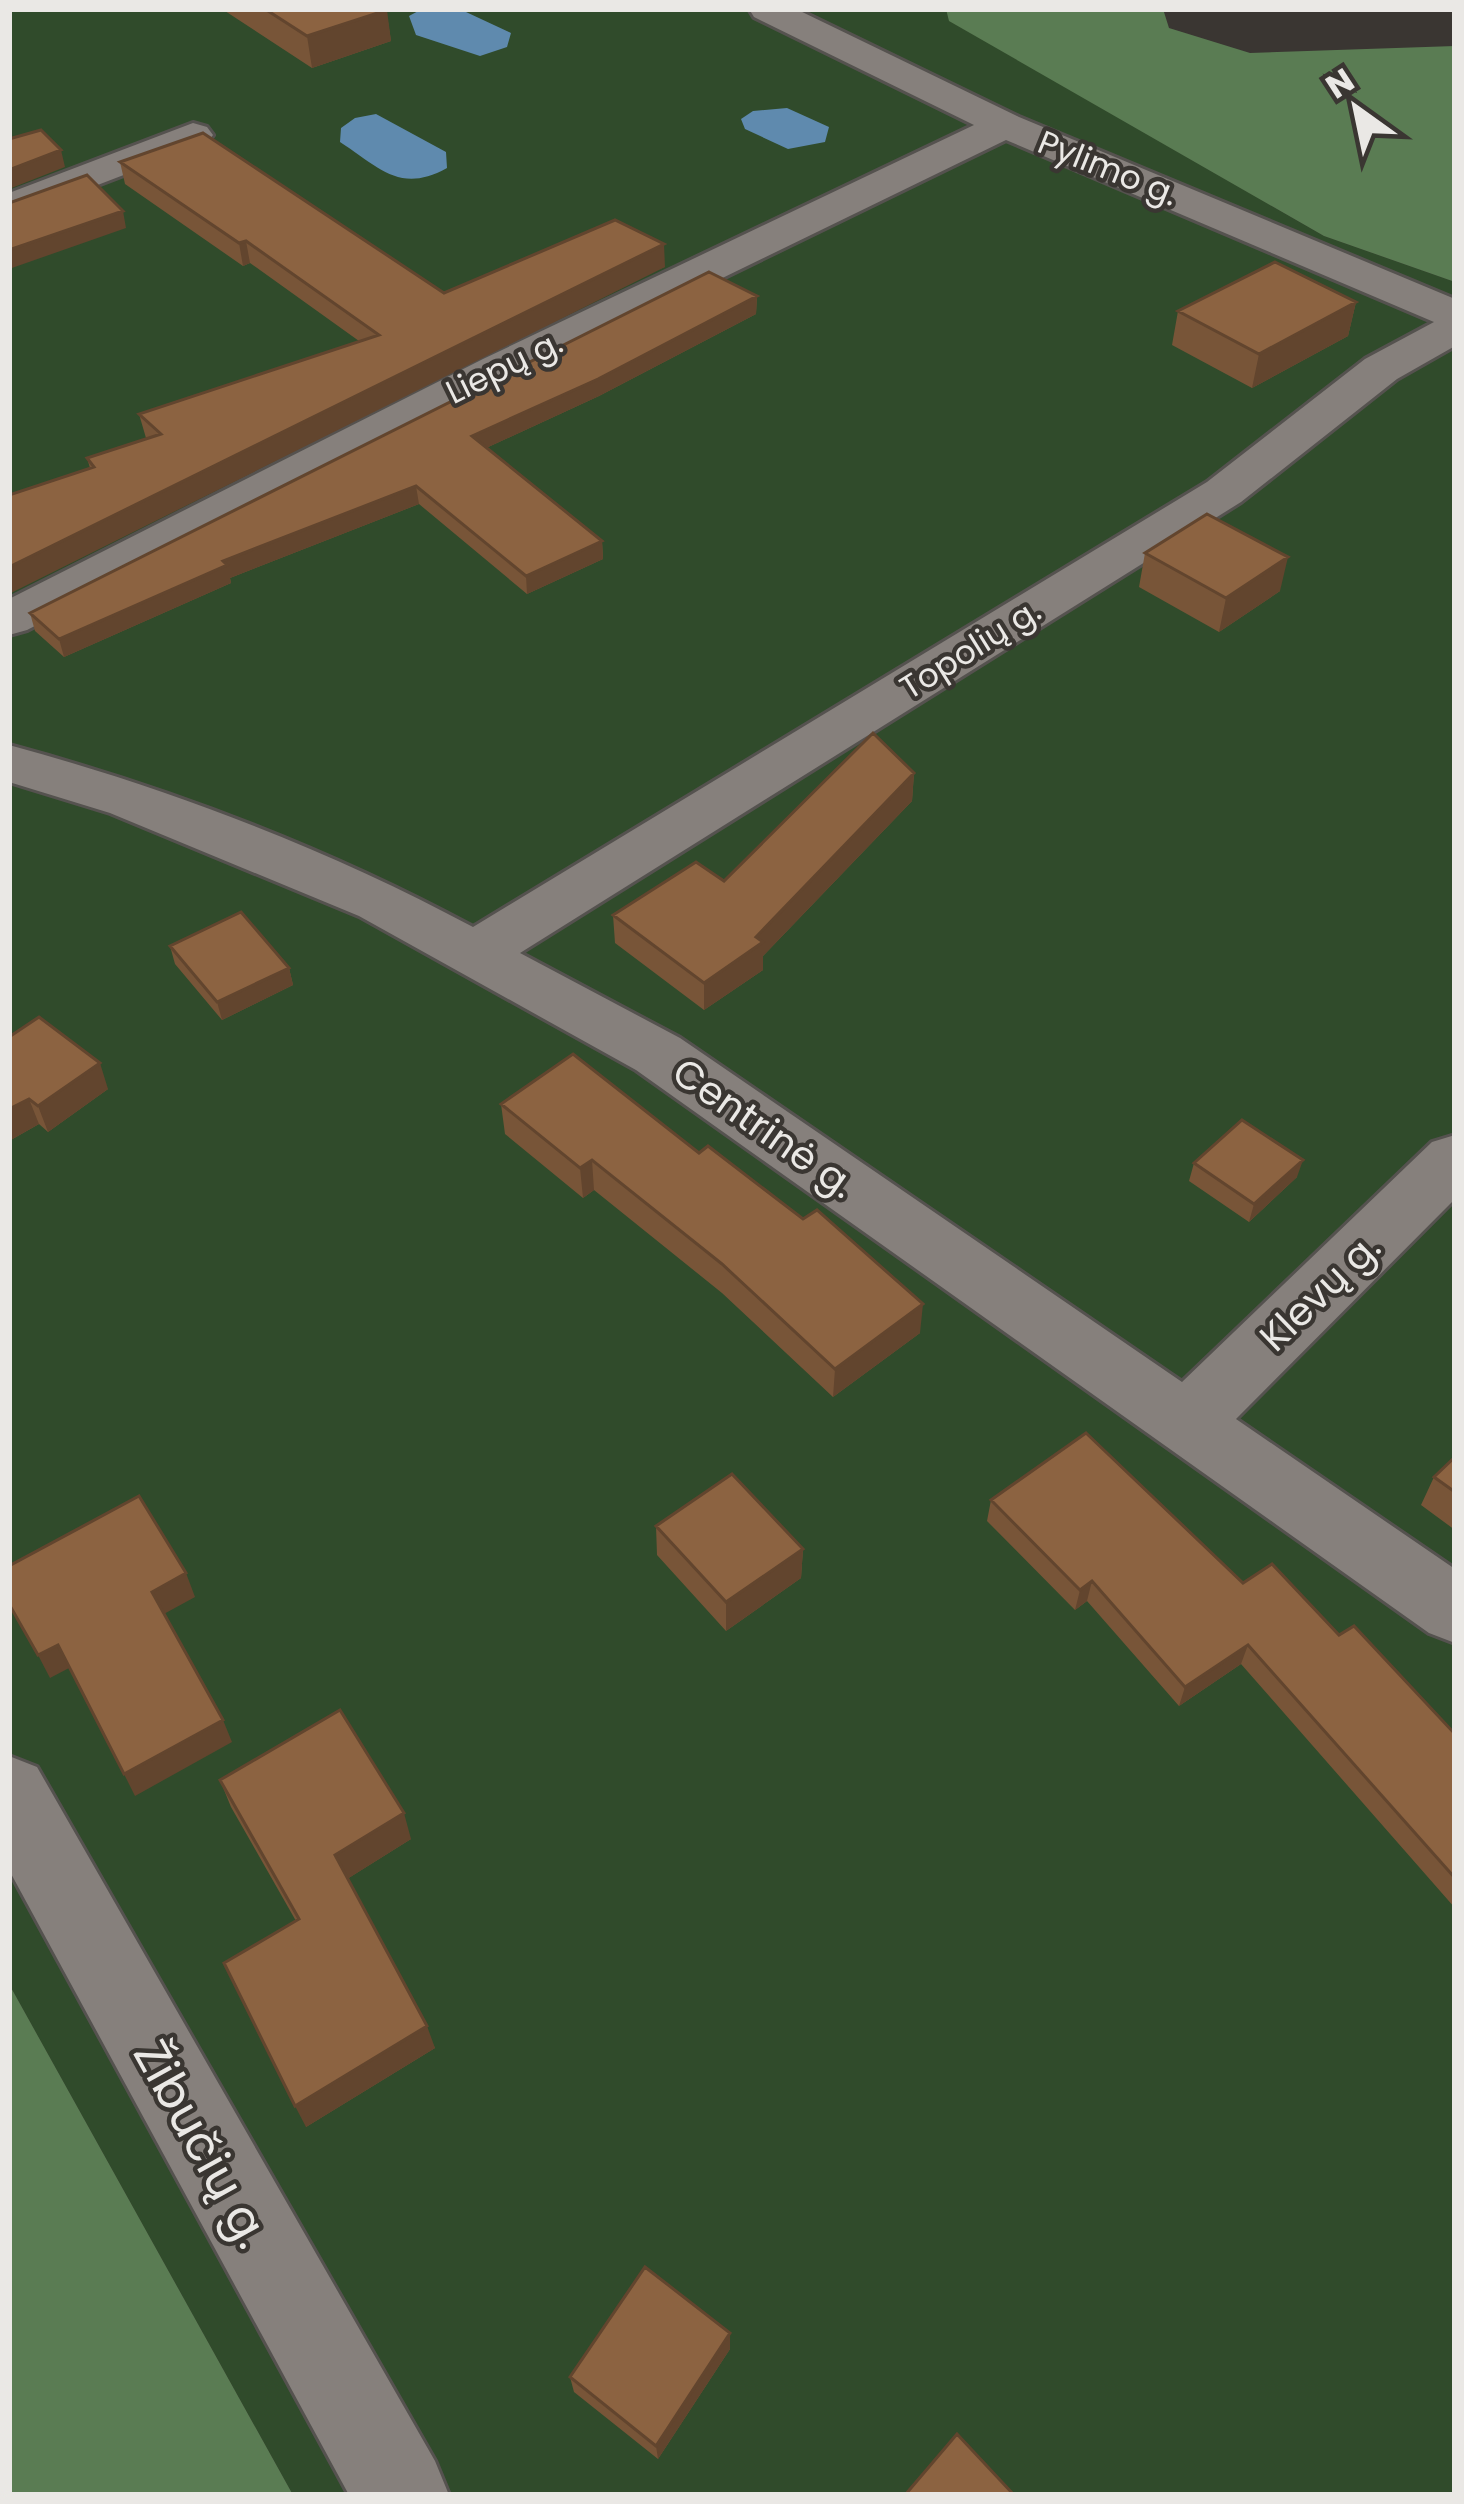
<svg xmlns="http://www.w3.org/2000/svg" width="1464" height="2504" viewBox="0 0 1464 2504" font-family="Poppins,sans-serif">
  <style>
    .green { fill: #304b2b }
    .forest { fill: #5a7c53 }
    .water { fill: #5f8aae }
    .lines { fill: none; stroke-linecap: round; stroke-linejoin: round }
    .street-casing { stroke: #55524f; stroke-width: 6 }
    .street { fill: #86807c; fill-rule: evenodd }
    .wall { fill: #785538 }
    .shaded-wall { fill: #62452e }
    .building { fill: #8c6341; stroke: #62452e; stroke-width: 3 }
    .labels { text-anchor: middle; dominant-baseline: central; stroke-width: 9; stroke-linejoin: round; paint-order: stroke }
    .far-street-label { font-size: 33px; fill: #eae8e5; stroke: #3a3632 }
    .street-label { font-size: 39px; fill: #eae8e5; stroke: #3a3632 }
    .near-street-label { font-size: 48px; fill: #eae8e5; stroke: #3a3632 }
  </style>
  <rect width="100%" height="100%" fill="#3a3632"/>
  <path class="green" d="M 9,9 L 946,9 L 950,21 L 1324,236 L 1455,282 L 1455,2495 L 293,2495 L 9,1984 Z"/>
  <path class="forest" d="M 946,9 L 1163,9 L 1169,28 L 1250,53 L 1455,46 L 1455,282 L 1324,236 L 949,21 Z
    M 9,1984 L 293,2495 L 9,2495 Z"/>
  <path class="water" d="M 422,9 L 466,12 L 511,33 L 507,47 L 480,56 L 416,35 L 409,16 Z
    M 787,108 L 829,127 L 825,142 L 788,149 L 745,129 L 741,119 L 753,111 Z
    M 376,114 L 446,152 L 447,168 C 400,194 380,168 340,142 L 341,128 L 355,118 Z"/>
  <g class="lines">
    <g class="street-casing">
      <path id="street" d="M 749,9 L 796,9 L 1019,117 L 1455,299 L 1455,346 L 1397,379 L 1241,502 L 520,953 L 680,1038 L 1182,1382 L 1432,1142 L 1455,1135 L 1455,1199 L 1236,1419 L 1455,1569 L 1455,1643 L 1429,1633 L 636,1070 L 359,916 L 110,813 L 9,782 L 9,745 C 168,788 328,849 473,927 L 1207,482 L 1365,359 L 1434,322 L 1006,140 L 515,379 L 27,630 L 9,635 L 9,599 L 483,359 L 974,125 L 754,17 Z
        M 193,123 L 207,127 L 213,135 L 207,143 L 9,219 L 9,193 Z
        M 9,1756 L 37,1767 L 435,2461 L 449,2495 L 349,2495 L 9,1870 Z"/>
    </g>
    <use href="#street" class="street"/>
  </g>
  <path class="wall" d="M 222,9 L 386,9 L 391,41 L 312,68 Z
    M 120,162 L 444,293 L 665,267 L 90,468 L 87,458 L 146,438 L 139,414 L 359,341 L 250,263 L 243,266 L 125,184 Z
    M 757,296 L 756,314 L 599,396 L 486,448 L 602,541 L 603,559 L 527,594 L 419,504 L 230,578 L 231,583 L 64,657 L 35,631 L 30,613 Z
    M 1356,302 L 1348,336 L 1252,388 L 1172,345 L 1178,311 Z
    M 1145,553 L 1280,591 L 1219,632 L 1139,587 Z
    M 914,773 L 912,801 L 763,956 L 763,970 L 704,1010 L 615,943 L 613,915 L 724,881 Z
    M 170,946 L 289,968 L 293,985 L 222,1020 L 175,964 Z
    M 9,1037 L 108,1089 L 48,1132 L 39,1124 L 9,1141 Z
    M 501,1104 L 920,1333 L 833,1397 L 722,1293 L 594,1190 L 583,1198 L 505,1134 Z
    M 1194,1163 L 1297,1177 L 1249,1222 L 1189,1181 Z
    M 1455,1457 L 1455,1530 L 1421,1505 L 1434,1477 Z
    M 991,1500 L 1243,1583 L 1339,1635 L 1455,1734 L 1455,1908 L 1241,1664 L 1179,1706 L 1087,1601 L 1075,1610 L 987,1521 Z
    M 656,1526 L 803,1549 L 801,1578 L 726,1631 L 657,1555 Z
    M 220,1780 L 411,1839 L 347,1879 L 435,2048 L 306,2127 L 296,1921 L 231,1807 Z
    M 730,2333 L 730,2349 L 658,2459 L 574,2392 L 570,2377 Z"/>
  <path class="shaded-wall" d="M 387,10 L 391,41 L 312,68 L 307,36 Z
    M 61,150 L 65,167 L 9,189 L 9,170 Z
    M 123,211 L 126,228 L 9,269 L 9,250 Z
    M 246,241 L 250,263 L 243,266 L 239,243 Z
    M 664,244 L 665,267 L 9,594 L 9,567 Z
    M 757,296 L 756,314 L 599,396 L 473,454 L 472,436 Z
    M 1356,302 L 1348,336 L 1252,388 L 1259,354 Z
    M 416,486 L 419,504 L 230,578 L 231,583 L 64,657 L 59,639 L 223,561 Z
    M 602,541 L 603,559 L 527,594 L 526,576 Z
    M 1288,557 L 1280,591 L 1219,632 L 1226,598 Z
    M 914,773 L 912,801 L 763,956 L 763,970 L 704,1010 L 704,983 L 756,937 Z
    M 289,968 L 293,985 L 222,1020 L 217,1002 Z
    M 100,1063 L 108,1089 L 48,1132 L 38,1106 Z
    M 29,1099 L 39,1124 L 9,1141 L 9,1109 Z
    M 592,1160 L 594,1190 L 583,1198 L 580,1168 Z
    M 1303,1160 L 1297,1177 L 1249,1222 L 1254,1204 Z
    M 923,1304 L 920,1333 L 833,1397 L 835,1369 Z
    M 803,1549 L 801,1578 L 726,1631 L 726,1602 Z
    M 186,1573 L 195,1597 L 162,1615 L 152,1592 Z
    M 1092,1581 L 1087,1601 L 1075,1610 L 1080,1590 Z
    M 58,1645 L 69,1668 L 50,1678 L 38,1655 Z
    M 1248,1645 L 1241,1664 L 1179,1706 L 1185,1687 Z
    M 223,1720 L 232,1742 L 135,1796 L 124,1774 Z
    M 404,1813 L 411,1839 L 344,1881 L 335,1855 Z
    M 427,2026 L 435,2048 L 306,2127 L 295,2106 Z
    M 730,2333 L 730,2349 L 658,2459 L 656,2446 Z"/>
  <path class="building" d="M 265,9 L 386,9 L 387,10 L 307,36 Z
    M 41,130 L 61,150 L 9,170 L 9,139 Z
    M 203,133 L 444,293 L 615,220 L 664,244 L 9,567 L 9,495 L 94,467 L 87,458 L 161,434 L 139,414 L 379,335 L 246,241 L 239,243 L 120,162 Z
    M 87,175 L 123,211 L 9,250 L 9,203 Z
    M 1275,262 L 1356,302 L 1259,354 L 1178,311 Z
    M 709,272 L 757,296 L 598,379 L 472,436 L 602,541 L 526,576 L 416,486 L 223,561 L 227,565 L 59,639 L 30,613 Z
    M 1207,514 L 1288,557 L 1226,598 L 1145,553 Z
    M 873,733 L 914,773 L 756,937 L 763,942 L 704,983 L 613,915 L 696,862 L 724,881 Z
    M 241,912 L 289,968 L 217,1002 L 170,946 Z
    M 39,1017 L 100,1063 L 38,1106 L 29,1099 L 9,1109 L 9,1037 Z
    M 573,1054 L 699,1153 L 708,1146 L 803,1219 L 817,1210 L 923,1304 L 835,1369 L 722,1264 L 592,1160 L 580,1168 L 501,1104 Z
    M 1242,1120 L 1303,1160 L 1254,1204 L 1194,1163 Z
    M 1086,1433 L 1243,1583 L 1272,1564 L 1339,1635 L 1354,1626 L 1455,1734 L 1455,1878 L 1248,1645 L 1185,1687 L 1092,1581 L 1080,1590 L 991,1500 Z
    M 1455,1457 L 1455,1492 L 1434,1477 Z
    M 732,1474 L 803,1549 L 726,1602 L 656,1526 Z
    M 139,1496 L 186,1573 L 152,1592 L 223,1720 L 124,1774 L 58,1645 L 38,1655 L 9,1604 L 9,1566 Z
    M 340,1710 L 404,1813 L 335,1855 L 427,2026 L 295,2106 L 224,1963 L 299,1919 L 220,1780 Z
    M 645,2267 L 730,2333 L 656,2446 L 570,2377 Z
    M 957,2434 L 1014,2495 L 905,2495 Z"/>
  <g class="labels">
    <g class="far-street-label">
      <text transform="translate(1108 168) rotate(22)">Pylimo g.</text>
      <text transform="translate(504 367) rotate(-26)">Liepų g.</text>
      <text transform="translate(970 649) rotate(-32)">Topolių g.</text>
    </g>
    <g class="street-label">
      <text transform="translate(764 1128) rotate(35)">Centrinė g.</text>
      <text transform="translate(1320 1292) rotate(-44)">Klevų g.</text>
    </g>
    <g class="near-street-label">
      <text transform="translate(202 2144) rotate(61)">Žibučių g.</text>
    </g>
  </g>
  <rect width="1464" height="2504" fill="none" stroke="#eae8e5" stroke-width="24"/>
  <g transform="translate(1356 108) rotate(327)" stroke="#3a3632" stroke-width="9" paint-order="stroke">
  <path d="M0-9L21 45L0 30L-21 45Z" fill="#eae8e5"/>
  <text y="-18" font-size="33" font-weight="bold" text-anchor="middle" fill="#eae8e5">N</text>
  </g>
</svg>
